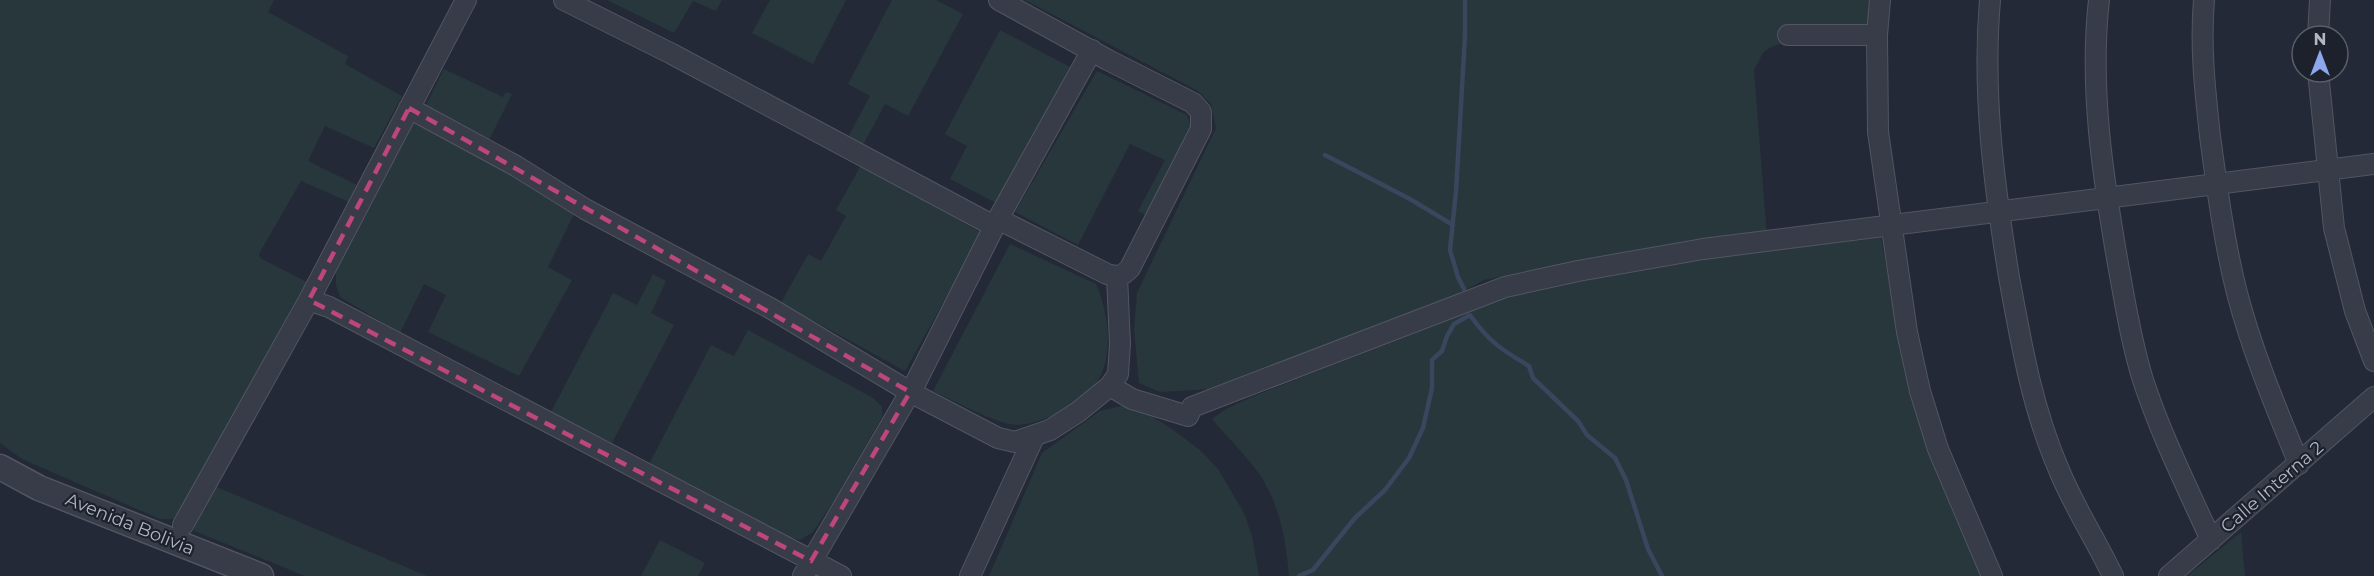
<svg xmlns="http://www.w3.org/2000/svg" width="2374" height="576" viewBox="0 0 2374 576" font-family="Montserrat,sans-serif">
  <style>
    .green { fill: #28373b }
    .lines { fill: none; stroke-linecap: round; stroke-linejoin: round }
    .stream { stroke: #3a455e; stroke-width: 4.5 }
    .minor-casing { stroke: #525662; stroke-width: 22 }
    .tertiary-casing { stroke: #525662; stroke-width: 27 }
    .minor { stroke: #373c48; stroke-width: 20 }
    .tertiary { stroke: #373c48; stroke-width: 24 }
    .marked { fill: none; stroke: #bd477a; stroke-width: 4.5; stroke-dasharray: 12 8; stroke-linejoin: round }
    .labels { text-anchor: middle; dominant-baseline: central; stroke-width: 4.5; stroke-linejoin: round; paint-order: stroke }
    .street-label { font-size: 18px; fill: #b2b6c4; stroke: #1c212c }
  </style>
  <rect width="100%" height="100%" fill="#242937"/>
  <path class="green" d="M 0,0 L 274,0 L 268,12 L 348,56 L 345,64 L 402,96 L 374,148 L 325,126 L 308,161 L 357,185 L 349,202 L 301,181 L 259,254 L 260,258 L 309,283 L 176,519 L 160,519 L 22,459 L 0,443 Z
    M 607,0 L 722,0 L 716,11 L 693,1 L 674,33 Z
    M 770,0 L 846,0 L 813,64 L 752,33 Z
    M 892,0 L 936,0 L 963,14 L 908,116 L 885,104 L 863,145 L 848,137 L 870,96 L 848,84 Z
    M 1025,0 L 1871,0 L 1866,46 C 1842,43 1780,34 1763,53 C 1760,58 1757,65 1754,70 L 1767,237 L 1560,265 L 1484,280 L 1449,299 L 1211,389 L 1160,392 L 1139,383 L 1134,329 L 1137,293 L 1216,128 L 1211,104 L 1198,91 Z
    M 1000,30 L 1070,67 L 998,204 L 950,179 L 967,146 L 945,134 Z
    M 444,69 L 503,97 L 506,92 L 512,94 L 489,140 L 424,109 Z
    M 1097,71 L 1187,115 L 1192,130 L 1149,216 L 1138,211 L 1165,160 L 1130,144 L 1078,245 L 1015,212 Z
    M 424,120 L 575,212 L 548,267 L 572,280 L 519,376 L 428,332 L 446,295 L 424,284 L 400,333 L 340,297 L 336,285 L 336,268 L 410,126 L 416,121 Z
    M 861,165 L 982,233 L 905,371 L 781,303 L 808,254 L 821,261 L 846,216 L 836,210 Z
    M 1881,238 C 1893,303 1904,369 1923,432 C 1938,481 1960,530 1982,576 L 1289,576 C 1286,540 1280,506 1260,475 C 1246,455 1228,438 1212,419 L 1226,409 L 1254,396 L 1434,326 L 1510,294 L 1696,258 Z
    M 1010,244 L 1096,284 C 1111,319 1116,368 1086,396 C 1078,404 1067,408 1058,413 C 1044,420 1025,427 1009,424 C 988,419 954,401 933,391 Z
    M 653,274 L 666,281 L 651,313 L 674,325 L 612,443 L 551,412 L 613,293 L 637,305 Z
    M 748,330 L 873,398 L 882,407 L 882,417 L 835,499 L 813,532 L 800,540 L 789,537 L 648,466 L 711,345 L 734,356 Z
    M 1121,406 L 1145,412 L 1172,429 L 1201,451 L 1218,469 L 1244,513 L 1252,536 L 1259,576 L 989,576 L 1042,453 L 1100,411 Z
    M 212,485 L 427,576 L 305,576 L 209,537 L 194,531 L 194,520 Z
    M 2241,532 L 2245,576 L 2187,576 Z
    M 660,540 L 705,563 L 698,576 L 641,576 Z"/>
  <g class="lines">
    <path class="stream" d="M 1325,155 L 1410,199 L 1453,225
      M 1464,289 L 1458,277 L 1450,250 L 1456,191 L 1465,36 L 1465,0
      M 1299,576 L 1313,570 L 1355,518 L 1385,490 L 1409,458 L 1423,428 L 1432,388 L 1432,360 L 1442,351 L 1447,336 L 1454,324 L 1470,315 C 1489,342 1502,350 1529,366 L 1533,378 L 1578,421 L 1587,435 L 1615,458 L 1626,480 L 1648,549 L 1662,576"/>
    <g class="minor-casing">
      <path id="minor" d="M 564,0 L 672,54 L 994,226
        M 1880,0 L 1877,35 L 1878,132 L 1907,332 L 1920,391 L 1938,449 L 1992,576
        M 1990,0 C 1982,93 1994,185 2009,277 C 2021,343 2032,408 2059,470 C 2074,507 2096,540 2113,576
        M 2099,0 C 2089,87 2103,178 2118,264 C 2125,302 2131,342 2143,380 C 2161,435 2187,487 2211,540
        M 2204,0 C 2200,46 2205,90 2210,136 C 2217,188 2224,242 2237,293 C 2252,351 2276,408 2299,464
        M 1788,35 L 1877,35
        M 2318,36 L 2320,0
        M 2318,72 L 2334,228 L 2355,311 L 2374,361
        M 409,108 L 516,166 L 585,209 L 770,308 L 910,392 L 998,438 L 1015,442 L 1050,430 L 1078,412 L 1110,386 L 1118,374 L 1120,344 L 1117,276
        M 998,219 L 1107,274 C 1117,277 1122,277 1130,268 L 1201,129 L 1201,112 L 1193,103 L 1108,60 L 999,0
        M 309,300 L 329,307 L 841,576
        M 1110,386 L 1132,399 L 1188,416 L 1192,407 L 1505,287 L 1578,271 L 1703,249 L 2374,164
        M 183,525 L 309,300 L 466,0
        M 803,576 L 916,382 L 998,219 L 1092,50
        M 970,576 L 1034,437
        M 2169,576 L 2374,397"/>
    </g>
    <g class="tertiary-casing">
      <path id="tertiary" d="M 0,467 L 39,488 L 261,576"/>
    </g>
    <use href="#minor" class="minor"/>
    <use href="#tertiary" class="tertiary"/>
  </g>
  <path class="marked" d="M 409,108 L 910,392 L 811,561 L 309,300 Z"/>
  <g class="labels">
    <g class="street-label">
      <text transform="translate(2272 487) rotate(-41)">Calle Interna 2</text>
      <text transform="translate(130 524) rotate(22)">Avenida Bolivia</text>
    </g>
  </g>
  <g transform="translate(2320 54)"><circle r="28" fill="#1c212c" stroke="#585d69" stroke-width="1.5"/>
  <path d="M0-4.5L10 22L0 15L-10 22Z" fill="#8ea6ec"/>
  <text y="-9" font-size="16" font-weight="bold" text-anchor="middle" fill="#b2b6c4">N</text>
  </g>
</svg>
